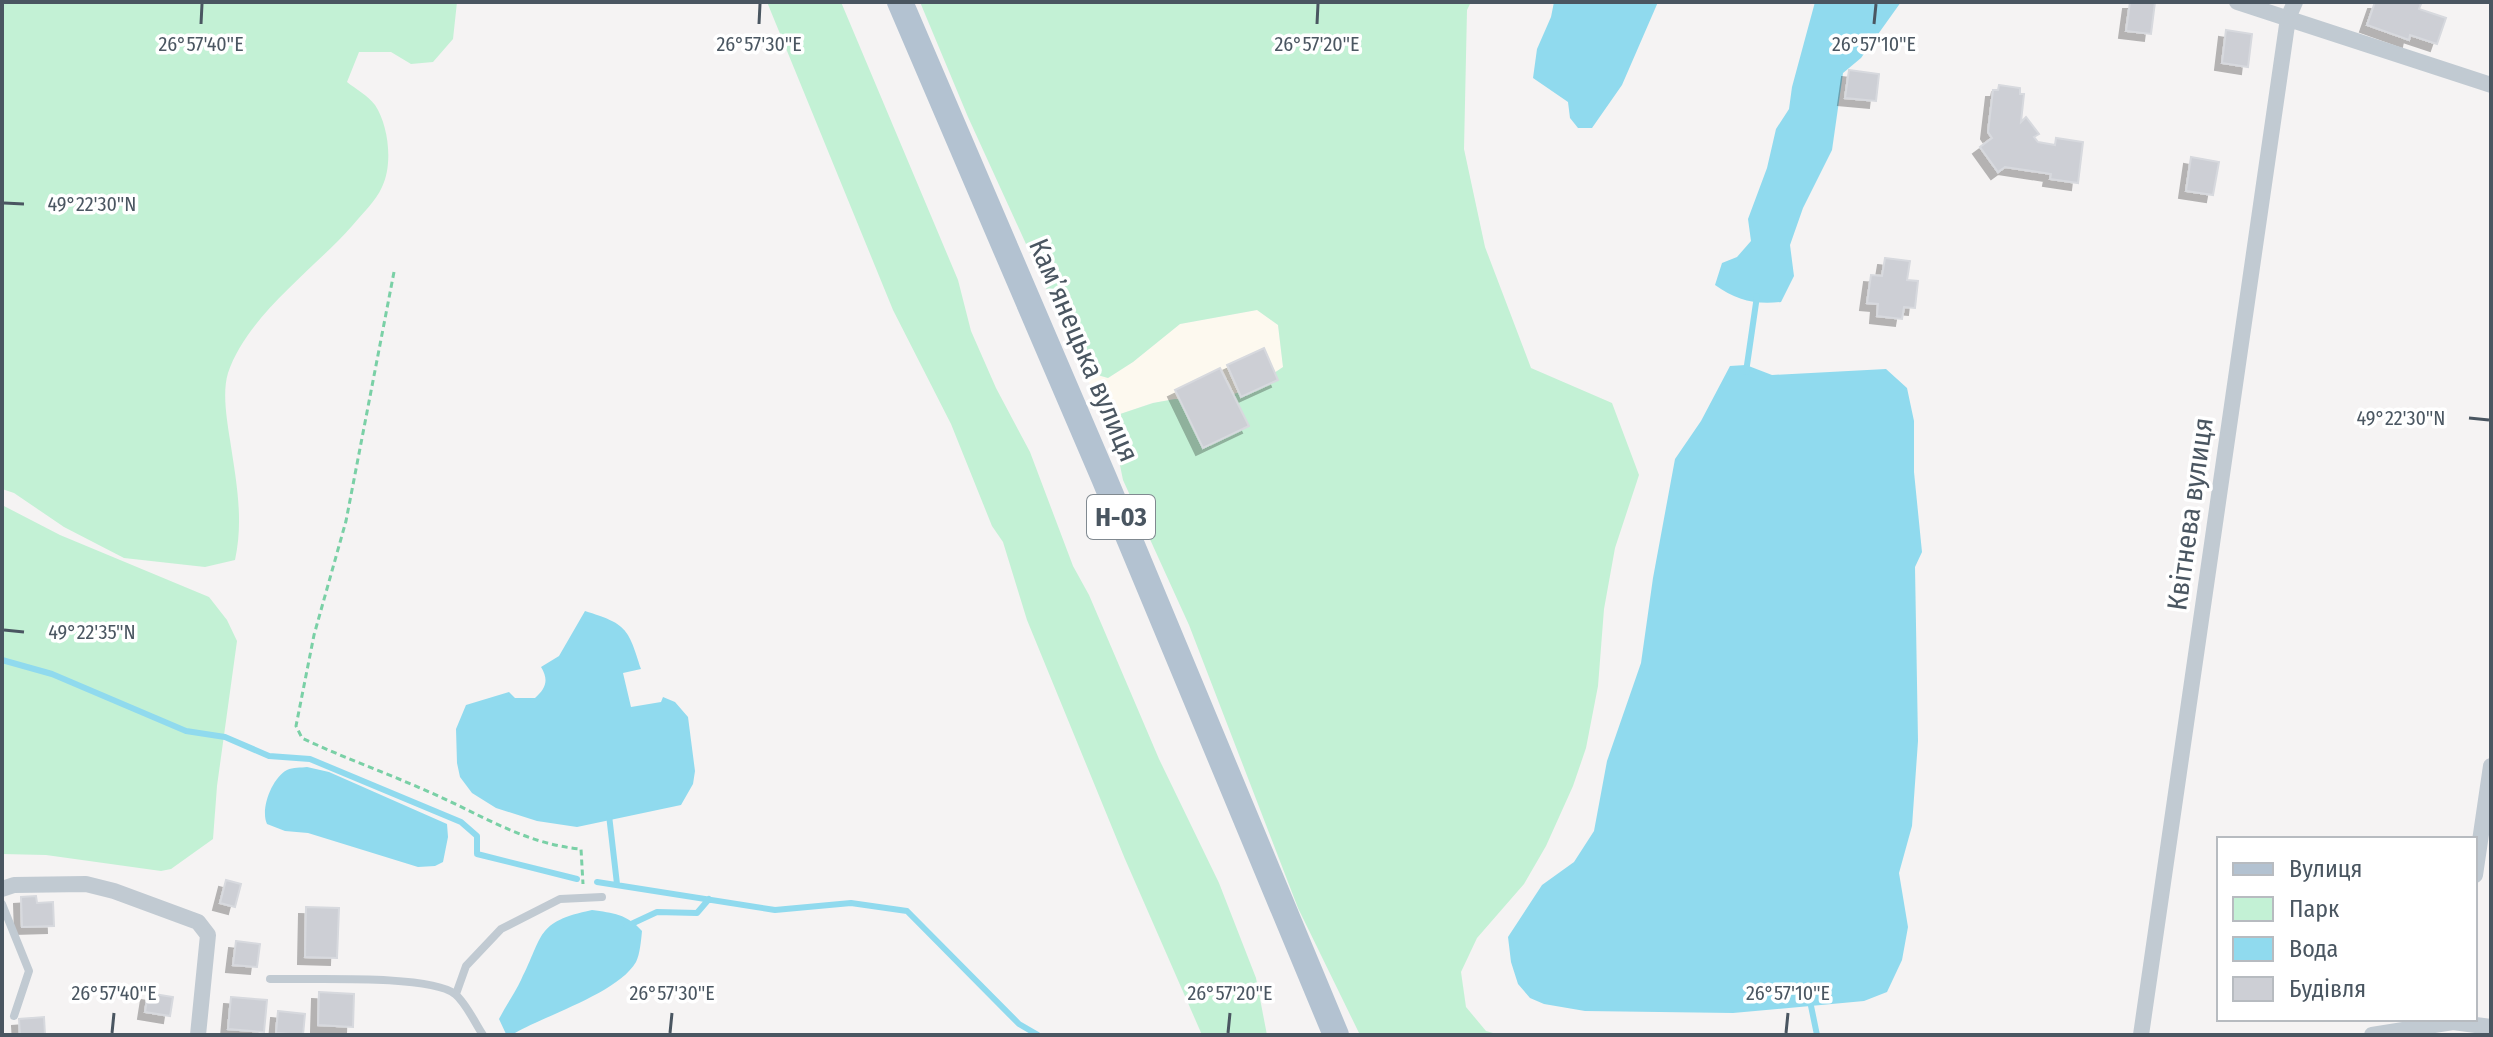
<svg xmlns="http://www.w3.org/2000/svg" width="2493" height="1037" viewBox="0 0 2493 1037" font-family="'Fira Sans Condensed',sans-serif">
  <style>
    .commercial { fill: #fdf9ef }
    .green { fill: #c3f1d5 }
    .water { fill: #90daee }
    .lines { fill: none; stroke-linecap: round; stroke-linejoin: round }
    .stream { stroke: #90daee; stroke-width: 6 }
    .building { fill: #cdcfd5; stroke: #d7d9de; stroke-width: 2; filter: url(#shadow) }
    .path { stroke: #7ad0a6; stroke-width: 3; stroke-dasharray: 6 4; stroke-linecap: butt }
    .lane { stroke: #c1cad2; stroke-width: 8 }
    .street { stroke: #c1cad2; stroke-width: 16 }
    .primary { stroke: #b3c2d1; stroke-width: 26 }
    .ticks { fill: none; stroke: #4a5661; stroke-width: 3 }
    .labels { text-anchor: middle; dominant-baseline: central; stroke-width: 7; stroke-linejoin: round; paint-order: stroke }
    .shield { fill: #fff; stroke: #808990; stroke-width: 2 }
    .shield-label { font-size: 26px; font-weight: bold; fill: #4a5661 }
    .street-label { font-size: 28px; fill: #4a5661; stroke: #fff }
    .ticks-label { font-size: 20px; text-anchor: middle; fill: #4a5661; stroke: #fff; stroke-width: 7; stroke-linejoin: round; paint-order: stroke }
  </style>
  <defs>
    <filter id="shadow"><feDropShadow dx="-7" dy="7" stdDeviation="0" flood-color="#0004"/></filter>
  </defs>
  <rect width="100%" height="100%" fill="#f5f3f3"/>
  <path class="commercial" d="M 1257,310 L 1278,325 L 1283,367 L 1255,386 L 1213,402 L 1175,399 L 1152,403 L 1121,414 L 1113,431 L 1084,372 L 1108,378 L 1133,362 L 1180,324 Z"/>
  <path class="green" d="M 2,2 L 457,2 L 453,39 L 433,62 L 411,64 L 391,52 L 359,52 L 347,82 C 356,89 368,96 375,105 C 389,126 393,165 382,187 C 376,201 362,214 352,226 C 313,270 247,316 228,373 C 222,393 227,420 230,440 C 236,480 244,519 235,560 L 205,567 L 124,558 L 64,527 L 14,493 L 2,489 Z
    M 767,2 L 841,2 L 958,280 L 971,331 L 996,388 L 1030,452 L 1073,566 L 1089,595 L 1159,759 L 1219,883 L 1256,978 L 1267,1035 L 1202,1035 L 1125,859 L 1027,620 L 1003,542 L 992,526 L 951,424 L 893,310 Z
    M 920,2 L 1471,2 L 1467,10 L 1464,149 L 1485,247 L 1531,368 L 1612,403 L 1639,475 L 1615,548 L 1604,609 L 1598,686 L 1586,748 L 1573,786 L 1546,846 L 1524,884 L 1477,938 L 1461,972 L 1466,1007 L 1486,1031 L 1500,1035 L 1360,1035 L 1298,908 L 1189,625 L 1123,480 L 1113,431 L 1120,414 L 1153,403 L 1175,399 L 1213,402 L 1255,386 L 1283,367 L 1278,325 L 1257,310 L 1180,324 L 1133,362 L 1108,378 L 1084,371 L 968,117 Z
    M 2,505 L 60,535 L 209,597 L 227,620 L 237,641 L 217,786 L 213,839 L 171,869 L 161,871 L 46,855 L 2,854 Z"/>
  <path class="water" d="M 1554,2 L 1658,2 L 1622,85 L 1592,128 L 1578,128 L 1570,118 L 1568,102 L 1533,78 L 1537,49 L 1551,17 Z
    M 1815,2 L 1901,2 L 1861,58 L 1843,73 L 1832,150 L 1803,208 L 1790,245 L 1794,276 L 1781,302 C 1755,305 1736,300 1715,285 L 1722,263 L 1737,257 L 1751,241 L 1748,219 L 1767,168 L 1776,129 L 1789,109 L 1792,87 Z
    M 1746,365 L 1772,375 L 1886,369 L 1907,388 L 1914,421 L 1914,472 L 1922,552 L 1915,567 L 1918,741 L 1912,826 L 1899,873 L 1908,927 L 1902,960 L 1887,992 L 1864,1001 L 1733,1013 L 1585,1011 L 1544,1004 L 1530,998 L 1518,984 L 1511,962 L 1508,937 L 1542,885 L 1574,862 L 1594,831 L 1607,761 L 1641,663 L 1653,578 L 1675,459 L 1701,421 L 1730,366 Z
    M 585,611 C 626,624 628,627 641,669 L 623,673 L 631,707 L 661,702 L 663,697 L 675,702 L 688,717 L 695,771 L 693,784 L 681,805 L 577,827 L 537,821 L 496,808 L 472,793 L 460,777 L 457,763 L 456,729 L 466,705 L 509,692 L 515,698 L 535,698 C 546,688 549,680 541,667 L 559,656 Z
    M 307,767 L 329,772 L 447,824 L 448,837 L 443,862 L 435,866 L 418,867 L 308,833 L 285,831 L 267,824 C 260,809 272,778 287,770 C 293,767 301,768 307,767 Z
    M 592,910 C 613,913 627,914 642,931 C 641,941 640,954 636,962 C 618,993 546,1015 515,1033 L 506,1034 L 499,1019 C 506,1005 515,993 521,980 C 544,935 535,922 592,910 Z"/>
  <g class="lines">
    <path class="stream" d="M 1746,372 L 1757,296
      M 2,660 L 52,674 L 186,731 L 225,737 L 269,756 L 310,759 L 461,822 L 477,836 L 477,854 L 577,879
      M 609,815 L 617,884
      M 597,882 L 775,910 L 851,903 L 907,911 L 1019,1024 L 1038,1035
      M 627,926 L 657,912 L 697,913 L 709,899
      M 1810,1001 L 1817,1035"/>
  </g>
  <path class="building" d="M 2130,2 L 2155,2 L 2151,34 L 2126,31 Z
    M 2375,2 L 2416,2 L 2421,4 L 2419,9 L 2446,18 L 2437,44 L 2410,35 L 2409,40 L 2367,25 Z
    M 2226,30 L 2252,34 L 2248,67 L 2222,63 Z
    M 1849,70 L 1879,74 L 1876,101 L 1845,98 Z
    M 1999,85 L 2020,88 L 2020,94 L 2024,94 L 2021,122 L 2026,117 L 2039,134 L 2034,137 L 2038,142 L 2055,145 L 2056,138 L 2083,142 L 2078,183 L 2050,179 L 2051,174 L 2005,167 L 1998,172 L 1980,147 L 1992,138 L 1988,132 L 1993,90 L 1998,90 Z
    M 2191,157 L 2219,162 L 2213,195 L 2186,191 Z
    M 1885,258 L 1910,261 L 1907,280 L 1918,281 L 1915,308 L 1904,307 L 1902,319 L 1877,316 L 1878,304 L 1867,303 L 1871,275 L 1882,276 Z
    M 1264,348 L 1278,380 L 1241,397 L 1227,365 Z
    M 1220,368 L 1249,426 L 1203,448 L 1175,390 Z
    M 226,880 L 241,884 L 235,907 L 220,903 Z
    M 36,896 L 37,903 L 53,902 L 54,926 L 22,927 L 21,897 Z
    M 306,907 L 339,908 L 337,958 L 305,957 Z
    M 236,941 L 260,944 L 257,967 L 233,965 Z
    M 319,992 L 354,994 L 353,1027 L 318,1025 Z
    M 148,993 L 173,997 L 170,1016 L 145,1012 Z
    M 231,997 L 267,1000 L 264,1032 L 228,1029 Z
    M 278,1011 L 305,1014 L 303,1035 L 276,1033 Z
    M 44,1017 L 45,1035 L 20,1035 L 19,1019 Z"/>
  <g class="lines">
    <path class="path" d="M 394,272 L 346,521 L 314,635 L 296,726 L 302,738 C 350,761 401,778 449,801 C 493,822 533,845 581,849 L 583,884"/>
    <path class="lane" d="M 2,904 L 29,971 L 14,1016
      M 270,979 C 307,980 429,974 455,994 C 466,1003 475,1023 483,1035
      M 456,994 L 466,966 L 501,929 L 560,899 L 602,897"/>
    <path class="street" d="M 2237,2 L 2491,85
      M 2475,875 L 2491,766
      M 2,889 L 14,885 L 86,884 L 114,891 L 198,922 L 208,935 L 198,1035
      M 2141,1035 L 2288,18 L 2295,2
      M 2372,1035 L 2453,1022 L 2491,1027"/>
    <path class="primary" d="M 900,2 L 1104,478 L 1336,1035"/>
  </g>
  <path class="ticks" d="M 201,24 L 202,4M 759,24 L 760,4M 1317,24 L 1318,4M 1874,24 L 1876,4M 4,203 L 24,204M 2469,418 L 2489,420M 4,630 L 24,632M 112,1033 L 114,1013M 670,1033 L 672,1013M 1228,1033 L 1230,1013M 1786,1033 L 1788,1013"/>
  <g class="labels">
    <rect class="shield" x="1087" y="495" width="68" height="44" rx="6"/>
    <g class="shield-label">
      <text x="1121" y="517">Н-03</text>
    </g>
    <g class="street-label">
      <text transform="translate(1084 350) rotate(67)">Камʼянецька вулиця</text>
      <text transform="translate(2190 514) rotate(-82)">Квітнева вулиця</text>
    </g>
  </g>
  <g class="ticks-label">
    <text x="201" y="51">26°57'40"E</text>
    <text x="759" y="51">26°57'30"E</text>
    <text x="1317" y="51">26°57'20"E</text>
    <text x="1874" y="51">26°57'10"E</text>
    <text x="92" y="211">49°22'30"N</text>
    <text x="2401" y="425">49°22'30"N</text>
    <text x="92" y="639">49°22'35"N</text>
    <text x="114" y="1000">26°57'40"E</text>
    <text x="672" y="1000">26°57'30"E</text>
    <text x="1230" y="1000">26°57'20"E</text>
    <text x="1788" y="1000">26°57'10"E</text>
  </g>
  <rect width="2493" height="1037" fill="none" stroke="#4a5661" stroke-width="8"/>
  <rect x="2217" y="837" width="260" height="184" fill="#ffffff" stroke="#b7bbc0" stroke-width="2"/>
  <rect x="2233" y="863" width="40" height="12" fill="#b3c2d1" stroke="#b7bbc0" stroke-width="2"/>
  <text x="2289" y="877" font-size="24" fill="#4a5661">Вулиця</text>
  <rect x="2233" y="897" width="40" height="24" fill="#c3f1d5" stroke="#b7bbc0" stroke-width="2"/>
  <text x="2289" y="917" font-size="24" fill="#4a5661">Парк</text>
  <rect x="2233" y="937" width="40" height="24" fill="#90daee" stroke="#b7bbc0" stroke-width="2"/>
  <text x="2289" y="957" font-size="24" fill="#4a5661">Вода</text>
  <rect x="2233" y="977" width="40" height="24" fill="#cdcfd5" stroke="#b7bbc0" stroke-width="2"/>
  <text x="2289" y="997" font-size="24" fill="#4a5661">Будівля</text>
</svg>
